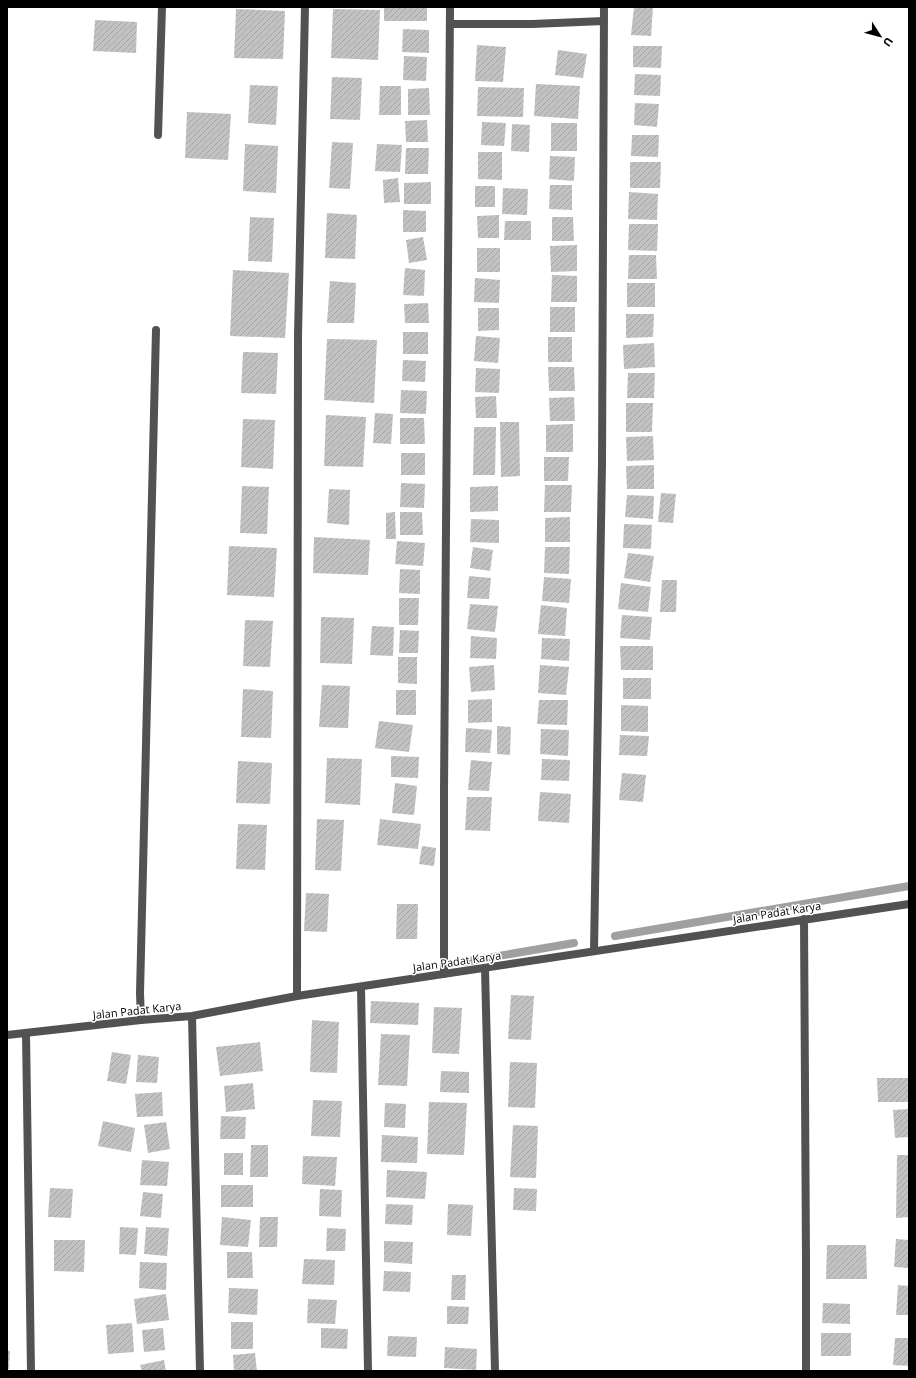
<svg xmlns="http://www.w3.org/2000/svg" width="916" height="1378" viewBox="0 0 916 1378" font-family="'Open Sans',sans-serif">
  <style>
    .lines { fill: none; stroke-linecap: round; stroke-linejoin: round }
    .stream { stroke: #a0a0a0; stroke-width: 8 }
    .building { fill: url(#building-hatch) }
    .street { stroke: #525252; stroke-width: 8 }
    .labels { text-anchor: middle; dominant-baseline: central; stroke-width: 3; stroke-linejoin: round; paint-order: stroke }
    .street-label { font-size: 11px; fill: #000; stroke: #fff }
  </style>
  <defs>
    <pattern id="building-hatch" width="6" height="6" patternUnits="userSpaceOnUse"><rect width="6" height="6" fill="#c2c2c2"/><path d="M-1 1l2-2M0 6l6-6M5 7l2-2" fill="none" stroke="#a5a5a5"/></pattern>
  </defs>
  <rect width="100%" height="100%" fill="#fff"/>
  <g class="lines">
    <path class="stream" d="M 615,936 L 909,886
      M 464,962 L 574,943"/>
  </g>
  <path class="building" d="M 384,7 L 427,7 L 427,21 L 384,21 Z
    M 634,7 L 653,7 L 651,36 L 631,35 Z
    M 236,9 L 285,11 L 283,59 L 234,58 Z
    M 333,9 L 380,10 L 378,60 L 331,58 Z
    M 95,20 L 137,22 L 136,53 L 93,51 Z
    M 403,29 L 429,30 L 429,53 L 402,52 Z
    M 477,45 L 506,47 L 503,82 L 475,81 Z
    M 633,46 L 662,46 L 661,68 L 633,67 Z
    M 558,50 L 587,54 L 583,78 L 555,75 Z
    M 404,56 L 427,57 L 426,81 L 403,80 Z
    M 635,74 L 661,75 L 660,96 L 634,95 Z
    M 332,77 L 362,78 L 360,120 L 330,119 Z
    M 536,84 L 580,86 L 578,119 L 534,116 Z
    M 250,85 L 278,86 L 276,125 L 248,123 Z
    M 380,86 L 401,86 L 401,115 L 379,115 Z
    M 478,87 L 524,88 L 523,117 L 477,116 Z
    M 429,88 L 430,115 L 408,115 L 408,89 Z
    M 635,103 L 659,104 L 657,127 L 634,125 Z
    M 187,112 L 231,114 L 228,160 L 185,158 Z
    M 427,120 L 428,142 L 406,142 L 405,121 Z
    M 482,122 L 506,123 L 504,146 L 481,145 Z
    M 551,123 L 577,123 L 577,151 L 551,151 Z
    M 512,124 L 530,125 L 529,152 L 511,151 Z
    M 632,135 L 659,135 L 658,157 L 631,156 Z
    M 332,142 L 353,143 L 350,189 L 329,188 Z
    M 245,144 L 278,146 L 276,193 L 243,191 Z
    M 377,144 L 402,145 L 400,172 L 375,171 Z
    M 406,148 L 429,148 L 428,174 L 405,174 Z
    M 478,152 L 502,152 L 502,180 L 478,179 Z
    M 550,156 L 575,157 L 574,181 L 549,179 Z
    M 630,162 L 661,162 L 660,188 L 630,188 Z
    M 398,178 L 400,202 L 384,203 L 383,180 Z
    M 431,182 L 431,204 L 404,204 L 404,183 Z
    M 550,185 L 572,185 L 572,210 L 549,209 Z
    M 475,186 L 495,186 L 495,207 L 475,207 Z
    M 503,188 L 528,189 L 527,215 L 502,214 Z
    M 629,192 L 658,194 L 657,220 L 628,219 Z
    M 403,210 L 426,211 L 426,232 L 403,232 Z
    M 327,213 L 357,215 L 355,259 L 325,258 Z
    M 499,215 L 499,238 L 478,238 L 477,216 Z
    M 250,217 L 274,218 L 272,262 L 248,261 Z
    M 552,217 L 573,217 L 574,241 L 552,241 Z
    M 505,221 L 531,221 L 531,240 L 504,240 Z
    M 629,224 L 658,224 L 657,251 L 628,250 Z
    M 423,237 L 427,260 L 409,263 L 406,240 Z
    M 577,245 L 577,271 L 551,272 L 550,246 Z
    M 477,248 L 500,248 L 500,272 L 477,272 Z
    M 629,255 L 656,255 L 657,279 L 628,279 Z
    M 405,268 L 425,270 L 424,296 L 403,295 Z
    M 233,270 L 289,273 L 285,338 L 230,336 Z
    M 552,275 L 577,276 L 577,302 L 551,302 Z
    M 475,278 L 500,280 L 499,303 L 474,302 Z
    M 330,281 L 356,283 L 354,323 L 327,323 Z
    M 627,283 L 655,283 L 655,307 L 627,307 Z
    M 428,303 L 429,323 L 405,323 L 404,304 Z
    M 550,307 L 575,307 L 575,332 L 550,332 Z
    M 478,308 L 499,308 L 499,330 L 478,331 Z
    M 626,314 L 654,314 L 653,337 L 626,338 Z
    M 403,332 L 428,332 L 428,354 L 403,354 Z
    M 476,336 L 500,338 L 498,363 L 474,361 Z
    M 548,337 L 572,337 L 572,362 L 548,362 Z
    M 327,339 L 377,340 L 374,403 L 324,400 Z
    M 654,343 L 655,367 L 624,369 L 623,345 Z
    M 243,352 L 278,353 L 276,394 L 241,393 Z
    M 403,360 L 426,361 L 425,382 L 402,381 Z
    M 548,367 L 574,367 L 575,391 L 549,391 Z
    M 476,368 L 500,369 L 499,393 L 475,392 Z
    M 628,373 L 655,373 L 654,398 L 627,398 Z
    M 401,390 L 427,391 L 426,414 L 400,413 Z
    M 496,396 L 497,418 L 476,418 L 475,397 Z
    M 574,397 L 575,421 L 550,421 L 549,398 Z
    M 626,403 L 653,403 L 652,432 L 626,432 Z
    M 375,413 L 393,414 L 391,444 L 373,443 Z
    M 326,415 L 366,417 L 363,467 L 324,466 Z
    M 400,418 L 424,418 L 425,444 L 400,444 Z
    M 243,419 L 275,420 L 273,469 L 241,467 Z
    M 500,422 L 519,422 L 520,476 L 501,477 Z
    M 573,424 L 573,452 L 546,452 L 546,425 Z
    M 474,427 L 496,427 L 495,475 L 473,475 Z
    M 653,436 L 654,460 L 627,461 L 626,437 Z
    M 401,453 L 425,453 L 425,475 L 401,475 Z
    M 544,457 L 569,457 L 568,481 L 544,481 Z
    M 654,465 L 654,489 L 627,489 L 626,466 Z
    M 401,483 L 425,484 L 424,508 L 400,507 Z
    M 545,485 L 572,485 L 571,512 L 544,512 Z
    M 242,486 L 269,487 L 267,534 L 240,533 Z
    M 498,486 L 498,511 L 470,512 L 470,487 Z
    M 329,489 L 350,490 L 349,525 L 327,523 Z
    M 661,493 L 676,494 L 673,523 L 658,522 Z
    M 627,495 L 654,496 L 653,519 L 625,517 Z
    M 395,512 L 396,539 L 386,539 L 386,513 Z
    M 400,512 L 422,512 L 423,535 L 400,535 Z
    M 570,517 L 570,542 L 545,542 L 545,518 Z
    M 471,519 L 499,520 L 499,543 L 470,542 Z
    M 624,524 L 652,525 L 651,549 L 623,548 Z
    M 314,537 L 370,540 L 368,575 L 313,573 Z
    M 397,541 L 425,543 L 423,566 L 395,564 Z
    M 229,546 L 277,548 L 274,597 L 227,595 Z
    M 473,547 L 493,550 L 490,571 L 470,568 Z
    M 545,547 L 570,547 L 569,574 L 544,573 Z
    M 628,553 L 654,556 L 650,582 L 624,578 Z
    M 400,569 L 420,570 L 420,594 L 399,593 Z
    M 469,576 L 491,578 L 489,599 L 467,598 Z
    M 544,577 L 571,579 L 569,603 L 542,601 Z
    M 662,580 L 677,580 L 676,612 L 660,612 Z
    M 621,583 L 651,587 L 648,612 L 618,609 Z
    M 399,598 L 419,598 L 418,625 L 399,625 Z
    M 470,604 L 498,606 L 495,632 L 467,629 Z
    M 541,605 L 567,608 L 565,636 L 538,634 Z
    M 622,615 L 652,617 L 650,640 L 620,638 Z
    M 321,617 L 354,618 L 352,664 L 320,663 Z
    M 245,620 L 273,621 L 270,667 L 243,666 Z
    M 372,626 L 394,627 L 393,656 L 370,655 Z
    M 400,630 L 419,631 L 418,653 L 399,653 Z
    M 471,636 L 497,638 L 496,659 L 470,658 Z
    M 542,638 L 570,639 L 569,661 L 541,659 Z
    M 620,646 L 653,646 L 653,670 L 621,670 Z
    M 398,657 L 417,657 L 417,684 L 398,683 Z
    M 494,665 L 495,690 L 471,692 L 469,667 Z
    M 540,665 L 569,667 L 566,695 L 538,693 Z
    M 623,678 L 651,678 L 651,699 L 623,699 Z
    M 322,685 L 350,686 L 348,728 L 319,727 Z
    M 243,689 L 273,691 L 271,738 L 241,737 Z
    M 396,690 L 416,690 L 416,715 L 396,715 Z
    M 492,699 L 492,722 L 468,723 L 468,700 Z
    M 539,700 L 568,700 L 567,725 L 537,724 Z
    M 621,705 L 648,706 L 648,732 L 621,731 Z
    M 379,721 L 413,725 L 409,752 L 375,748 Z
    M 497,726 L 511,727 L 510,755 L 497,754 Z
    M 466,728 L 492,730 L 490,753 L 465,752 Z
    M 541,729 L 569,730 L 568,756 L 540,754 Z
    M 620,735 L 649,736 L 647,756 L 619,755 Z
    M 391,756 L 419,757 L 418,778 L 391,777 Z
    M 327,758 L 362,759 L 360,805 L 325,803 Z
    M 542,759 L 570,760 L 569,781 L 541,780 Z
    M 471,760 L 492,762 L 489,791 L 468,790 Z
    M 238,761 L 272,763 L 270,804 L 236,803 Z
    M 622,773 L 646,775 L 643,802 L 619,800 Z
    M 395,783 L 417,786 L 414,815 L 392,813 Z
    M 540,792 L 571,794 L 569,823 L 538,821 Z
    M 467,797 L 492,797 L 490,831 L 465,830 Z
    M 317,819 L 344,820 L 341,871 L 315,870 Z
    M 380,819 L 421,824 L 418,849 L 377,845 Z
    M 238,824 L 267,825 L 265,870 L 236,869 Z
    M 422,846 L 436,848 L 434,866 L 419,864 Z
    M 306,893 L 329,894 L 327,932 L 304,931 Z
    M 397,904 L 418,904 L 417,939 L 396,939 Z
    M 511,995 L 534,996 L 531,1040 L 508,1039 Z
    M 371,1001 L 419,1003 L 418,1025 L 370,1023 Z
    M 434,1007 L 462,1008 L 459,1054 L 432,1053 Z
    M 312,1020 L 339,1022 L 337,1073 L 310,1072 Z
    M 381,1034 L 410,1035 L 407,1086 L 378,1085 Z
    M 260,1042 L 263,1071 L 220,1076 L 216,1047 Z
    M 112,1052 L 131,1055 L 126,1084 L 107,1081 Z
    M 138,1055 L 159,1057 L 157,1083 L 136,1082 Z
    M 510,1062 L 537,1063 L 535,1108 L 508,1107 Z
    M 441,1071 L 469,1072 L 469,1093 L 440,1092 Z
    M 877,1078 L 909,1078 L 909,1102 L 878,1102 Z
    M 253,1083 L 255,1109 L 226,1112 L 224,1086 Z
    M 162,1092 L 163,1116 L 137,1117 L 135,1094 Z
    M 313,1100 L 342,1101 L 340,1137 L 311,1136 Z
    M 429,1102 L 467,1103 L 464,1155 L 427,1154 Z
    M 385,1103 L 406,1104 L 405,1128 L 384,1127 Z
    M 909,1109 L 909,1137 L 895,1138 L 893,1110 Z
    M 221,1116 L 246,1117 L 245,1139 L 220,1139 Z
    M 103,1121 L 135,1128 L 131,1152 L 98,1146 Z
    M 166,1122 L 170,1149 L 148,1153 L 144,1125 Z
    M 513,1125 L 538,1126 L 536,1178 L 510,1177 Z
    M 382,1135 L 418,1137 L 417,1163 L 381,1162 Z
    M 251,1145 L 268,1145 L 268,1177 L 250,1177 Z
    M 224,1153 L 243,1153 L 243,1175 L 224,1175 Z
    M 897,1155 L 909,1155 L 909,1217 L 896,1218 Z
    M 303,1156 L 337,1157 L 335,1186 L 302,1184 Z
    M 142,1160 L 169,1162 L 167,1186 L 140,1185 Z
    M 387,1170 L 427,1172 L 425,1199 L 386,1197 Z
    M 221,1185 L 253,1185 L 253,1207 L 221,1207 Z
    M 50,1188 L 73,1189 L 71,1218 L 48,1217 Z
    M 514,1188 L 537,1189 L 536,1211 L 513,1210 Z
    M 320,1189 L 342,1190 L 341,1217 L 319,1216 Z
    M 143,1192 L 163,1194 L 161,1218 L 140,1216 Z
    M 386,1204 L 413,1205 L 412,1225 L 385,1224 Z
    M 448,1204 L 473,1205 L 471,1236 L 447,1235 Z
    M 222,1217 L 251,1220 L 248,1247 L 220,1245 Z
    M 260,1217 L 278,1217 L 277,1247 L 259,1247 Z
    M 120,1227 L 138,1228 L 136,1255 L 119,1254 Z
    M 146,1227 L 169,1228 L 167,1256 L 144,1254 Z
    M 327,1228 L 346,1229 L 345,1251 L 326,1251 Z
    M 896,1239 L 909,1240 L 909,1268 L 894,1267 Z
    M 54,1240 L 85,1240 L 84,1272 L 54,1271 Z
    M 384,1241 L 413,1242 L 412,1264 L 384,1262 Z
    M 827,1245 L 866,1245 L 867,1279 L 826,1279 Z
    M 227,1252 L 252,1252 L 253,1278 L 227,1278 Z
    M 304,1259 L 335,1260 L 334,1285 L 302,1284 Z
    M 140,1262 L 167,1263 L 166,1290 L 139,1288 Z
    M 384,1271 L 411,1272 L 410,1292 L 383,1291 Z
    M 452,1275 L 466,1275 L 465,1300 L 451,1300 Z
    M 898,1285 L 909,1286 L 909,1315 L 896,1315 Z
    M 229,1288 L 258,1289 L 257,1315 L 228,1313 Z
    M 166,1294 L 169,1320 L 137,1324 L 134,1299 Z
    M 308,1299 L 337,1300 L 335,1324 L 307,1323 Z
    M 823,1303 L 850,1304 L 850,1324 L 822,1323 Z
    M 447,1306 L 469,1307 L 468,1324 L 447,1324 Z
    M 231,1322 L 253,1322 L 253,1349 L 231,1349 Z
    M 132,1323 L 134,1352 L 108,1354 L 106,1325 Z
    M 163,1328 L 165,1350 L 144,1352 L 142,1330 Z
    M 321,1328 L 348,1329 L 347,1349 L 321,1348 Z
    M 821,1333 L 851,1333 L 851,1356 L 821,1356 Z
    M 388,1336 L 417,1337 L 416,1357 L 387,1356 Z
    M 895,1338 L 909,1338 L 909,1366 L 893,1365 Z
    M 445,1347 L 477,1349 L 476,1370 L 444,1368 Z
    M 7,1350 L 10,1351 L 9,1369 L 7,1369 Z
    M 255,1353 L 257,1371 L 234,1371 L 233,1355 Z
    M 164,1360 L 166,1371 L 142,1371 L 140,1365 Z"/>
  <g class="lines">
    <path class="street" d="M 450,24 L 532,24 L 604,21
      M 158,135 L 162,7
      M 804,919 L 806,1257 L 806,1371
      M 594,951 L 602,464 L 604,7
      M 485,969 L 495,1371
      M 444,974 L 444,790 L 450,7
      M 361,987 L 368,1371
      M 297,996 L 298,336 L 305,7
      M 192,1016 L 200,1371
      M 141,1020 L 140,993 L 156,330
      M 26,1033 L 31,1371
      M 7,1035 L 141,1020 L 192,1016 L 297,996 L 909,904"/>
  </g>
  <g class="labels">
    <g class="street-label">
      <text transform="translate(777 912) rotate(-9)">Jalan Padat Karya</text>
      <text transform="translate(457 961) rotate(-8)">Jalan Padat Karya</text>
      <text transform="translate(137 1010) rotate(-6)">Jalan Padat Karya</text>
    </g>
  </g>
  <rect width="916" height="1378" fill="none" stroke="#000000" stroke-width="16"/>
  <g transform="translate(880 36) rotate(126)" stroke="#ffffff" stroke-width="3" paint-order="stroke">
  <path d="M0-3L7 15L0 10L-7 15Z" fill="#000000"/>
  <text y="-6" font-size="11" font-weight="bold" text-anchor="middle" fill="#000000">U</text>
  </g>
</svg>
